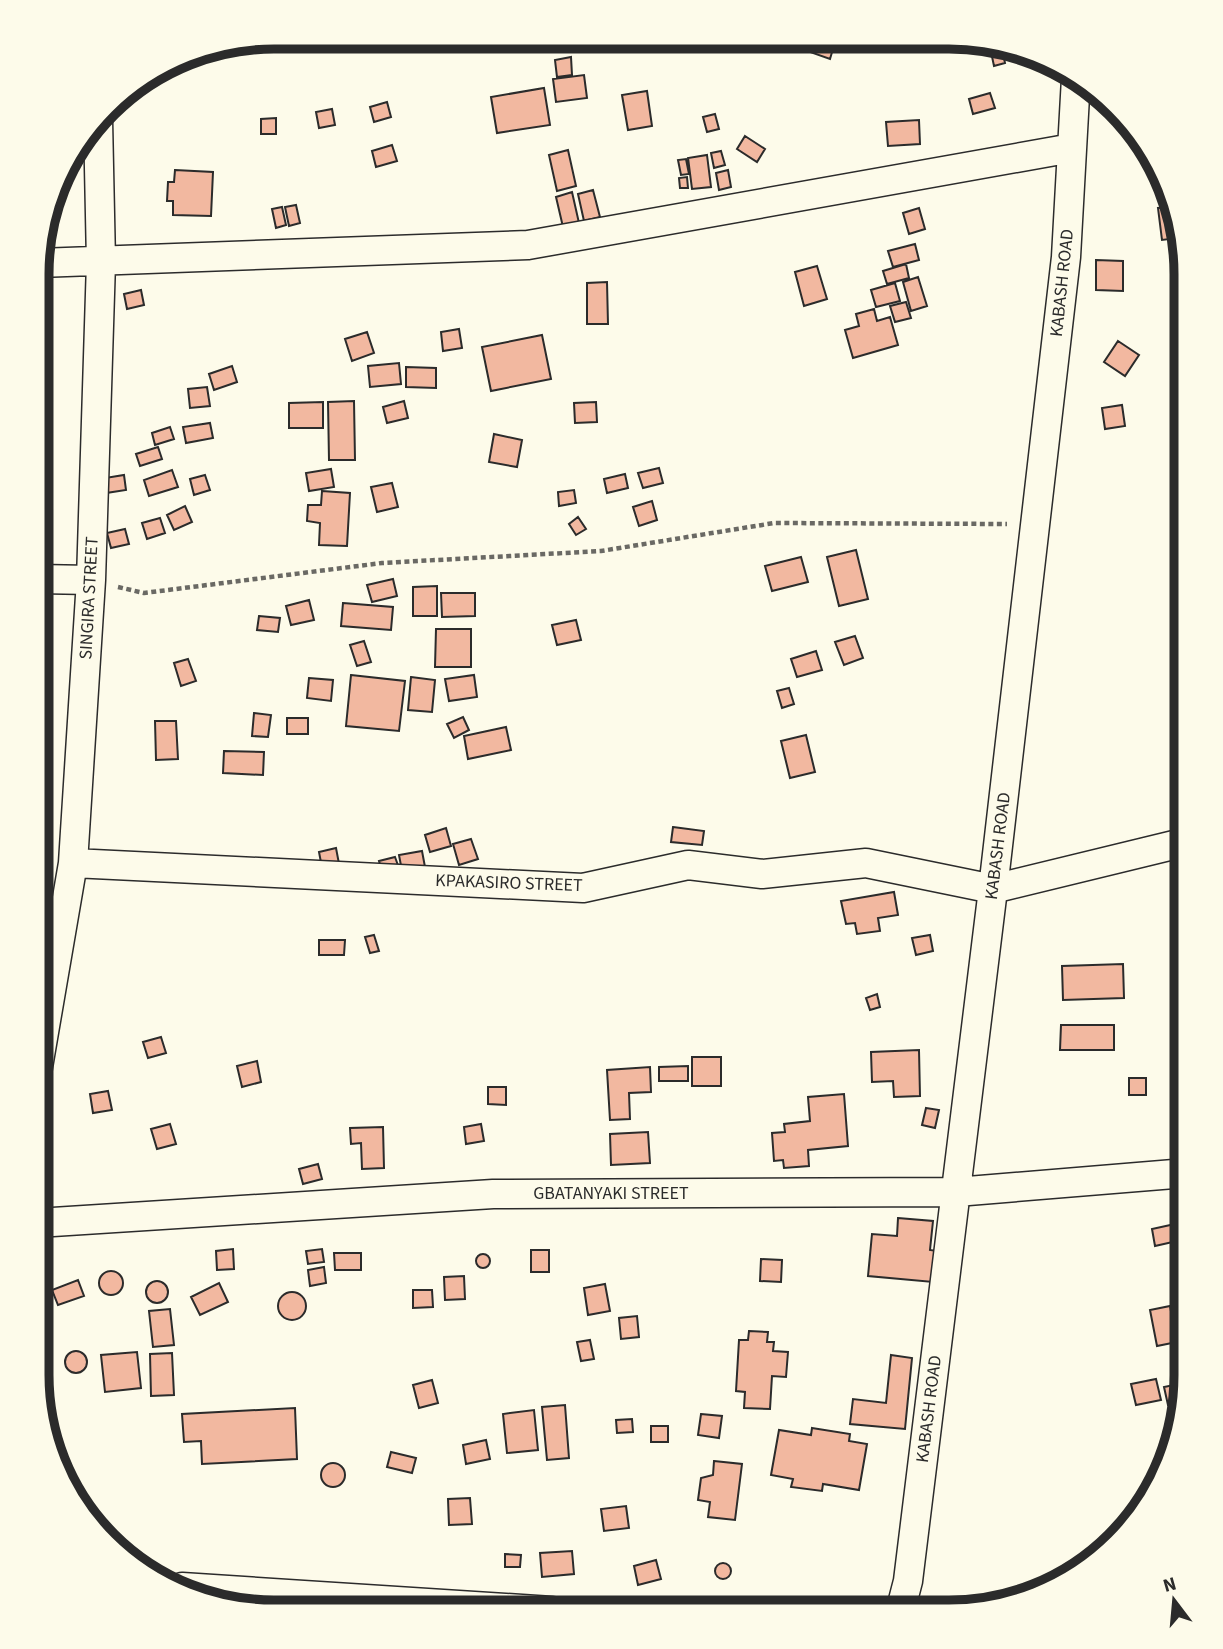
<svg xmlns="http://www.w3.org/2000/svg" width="1223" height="1649" viewBox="0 0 1223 1649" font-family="'Source Sans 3',sans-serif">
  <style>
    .building { fill: #f2b8a0; stroke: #2b2b2b; stroke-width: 2 }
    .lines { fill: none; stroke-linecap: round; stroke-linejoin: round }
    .minor-casing { stroke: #2b2b2b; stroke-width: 31 }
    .path { stroke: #6a6964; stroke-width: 4.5; stroke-dasharray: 5 3.5; stroke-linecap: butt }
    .minor { stroke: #fdfbea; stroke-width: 28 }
    .labels { text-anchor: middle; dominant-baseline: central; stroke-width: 5; stroke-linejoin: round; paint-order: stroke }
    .street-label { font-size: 18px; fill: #2b2b2b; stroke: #fdfbea }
    .rim { fill: none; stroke: #2b2b2b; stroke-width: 9 }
  </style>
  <rect width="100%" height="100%" fill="#fdfbea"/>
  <path class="building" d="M 815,38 L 835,42 L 830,59 L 810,52 Z
    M 998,46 L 1002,48 L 1005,63 L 994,66 L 990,47 Z
    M 571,57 L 572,75 L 557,77 L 555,60 Z
    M 584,75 L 587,98 L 556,102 L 553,79 Z
    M 544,88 L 550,125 L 497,133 L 491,97 Z
    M 647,91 L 652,126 L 628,130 L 622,95 Z
    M 990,93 L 995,108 L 973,114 L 969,99 Z
    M 387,102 L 391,117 L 374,122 L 370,107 Z
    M 332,109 L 335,125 L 319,128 L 316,112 Z
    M 715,114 L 719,129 L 707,132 L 703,117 Z
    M 276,118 L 276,134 L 261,134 L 261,119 Z
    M 919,120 L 920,144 L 888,146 L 886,122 Z
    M 745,136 L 765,149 L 757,162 L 737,149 Z
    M 392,145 L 397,161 L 376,167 L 372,151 Z
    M 568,150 L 576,186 L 557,191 L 549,155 Z
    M 721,151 L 725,165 L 714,168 L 711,153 Z
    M 707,155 L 711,187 L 692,189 L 688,158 Z
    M 686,159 L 689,174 L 681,175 L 678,160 Z
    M 175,170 L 213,172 L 211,216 L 173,215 L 173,201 L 167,201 L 168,182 L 174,182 Z
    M 728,170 L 731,187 L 719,190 L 716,173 Z
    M 687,177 L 688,188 L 680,188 L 679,178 Z
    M 593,190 L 600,217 L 584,221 L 578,194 Z
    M 572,192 L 579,223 L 563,227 L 556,197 Z
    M 296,205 L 300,223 L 289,226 L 285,207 Z
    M 282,207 L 286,225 L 276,228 L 272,209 Z
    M 1171,207 L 1178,238 L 1162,240 L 1158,208 Z
    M 919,208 L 925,229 L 909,234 L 903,213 Z
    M 915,244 L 919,260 L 893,267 L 888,251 Z
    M 1096,260 L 1123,261 L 1123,291 L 1096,290 Z
    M 906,264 L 909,278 L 887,284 L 883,271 Z
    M 817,266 L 827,299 L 804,306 L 795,272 Z
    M 918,277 L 927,306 L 911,311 L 903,282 Z
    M 607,282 L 608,324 L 587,324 L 587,283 Z
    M 895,283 L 900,301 L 876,307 L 871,290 Z
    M 141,290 L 144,305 L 127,309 L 124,294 Z
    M 906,302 L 911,318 L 895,322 L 890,306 Z
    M 874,309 L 877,321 L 890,317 L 898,345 L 853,358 L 845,330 L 859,326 L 856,314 Z
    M 459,329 L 462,348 L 443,351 L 441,332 Z
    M 367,332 L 374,353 L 352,361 L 345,339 Z
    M 542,335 L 551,379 L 491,391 L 482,347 Z
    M 1118,341 L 1139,355 L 1125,376 L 1104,362 Z
    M 399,363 L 401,384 L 370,387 L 368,366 Z
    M 232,366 L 237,382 L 214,390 L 209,374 Z
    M 406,367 L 436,368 L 436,388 L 406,387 Z
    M 39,369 L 49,369 L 48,400 L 39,400 Z
    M 207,387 L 210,406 L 190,408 L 188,389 Z
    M 354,401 L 355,460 L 329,460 L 328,402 Z
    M 404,401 L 408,418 L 387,423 L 383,407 Z
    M 323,402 L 323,428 L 289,428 L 289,403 Z
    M 596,402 L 597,422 L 575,423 L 574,403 Z
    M 1122,405 L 1125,426 L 1105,429 L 1102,408 Z
    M 210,423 L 213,438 L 186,443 L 183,427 Z
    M 170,427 L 174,439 L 155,445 L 152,433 Z
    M 494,434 L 522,440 L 517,467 L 489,462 Z
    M 158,447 L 162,459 L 140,466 L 136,454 Z
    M 659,468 L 663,483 L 643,488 L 638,473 Z
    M 331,469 L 334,487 L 309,491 L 306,473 Z
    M 172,470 L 178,487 L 149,496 L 144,480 Z
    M 625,474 L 628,488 L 607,493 L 604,479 Z
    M 124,475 L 126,490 L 106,493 L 105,478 Z
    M 205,475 L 210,490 L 194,495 L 190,479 Z
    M 392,483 L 398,507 L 377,512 L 371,487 Z
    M 574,490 L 576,503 L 559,506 L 558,492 Z
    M 322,491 L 350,493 L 347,546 L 319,545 L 320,523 L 307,521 L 308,505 L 321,505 Z
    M 652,501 L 657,520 L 639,526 L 633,507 Z
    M 185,506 L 192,522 L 174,530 L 167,515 Z
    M 578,517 L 586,529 L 576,535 L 569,524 Z
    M 160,518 L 165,533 L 147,539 L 142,523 Z
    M 125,529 L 129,544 L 111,548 L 107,533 Z
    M 856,550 L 868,599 L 839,606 L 827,557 Z
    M 801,557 L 808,582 L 772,591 L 765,566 Z
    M 393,579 L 397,596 L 372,602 L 367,585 Z
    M 437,586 L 437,616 L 413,616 L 413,587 Z
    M 441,593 L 475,593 L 475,616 L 442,617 Z
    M 309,600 L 314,620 L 291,625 L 286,606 Z
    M 343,603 L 393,607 L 391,630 L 341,626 Z
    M 259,616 L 280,618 L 278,632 L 257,630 Z
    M 576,620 L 581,640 L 557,645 L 552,625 Z
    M 436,629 L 471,629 L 471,667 L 435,667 Z
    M 855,636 L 863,658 L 844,665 L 835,642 Z
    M 364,641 L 371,662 L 357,666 L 350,645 Z
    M 816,651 L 822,670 L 797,677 L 791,659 Z
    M 188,659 L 196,681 L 181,686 L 174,663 Z
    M 351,675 L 405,681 L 399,731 L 346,726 Z
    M 474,675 L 477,697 L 449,701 L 445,679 Z
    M 411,677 L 435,680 L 432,712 L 408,710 Z
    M 309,678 L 333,680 L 331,701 L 307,698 Z
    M 789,688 L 794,704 L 782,708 L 777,691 Z
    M 254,713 L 271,715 L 268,737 L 252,736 Z
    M 463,717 L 469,730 L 454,738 L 447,724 Z
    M 287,718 L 308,718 L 308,734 L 287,734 Z
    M 155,721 L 176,721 L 178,759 L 156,760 Z
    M 506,727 L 511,750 L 468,759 L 464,736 Z
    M 806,735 L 815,772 L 790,778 L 781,741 Z
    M 224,751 L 264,752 L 263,775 L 223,773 Z
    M 673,827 L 704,831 L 702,845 L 671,842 Z
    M 446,828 L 451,846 L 430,852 L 425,835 Z
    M 471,839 L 478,859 L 459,865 L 453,844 Z
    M 336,848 L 340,869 L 323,873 L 319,852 Z
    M 422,851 L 425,867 L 402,871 L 399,855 Z
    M 395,857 L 400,871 L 383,875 L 379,861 Z
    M 894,892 L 898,915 L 878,918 L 880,931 L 857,934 L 855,923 L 846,924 L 841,901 Z
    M 374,935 L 379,951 L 370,953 L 365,937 Z
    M 930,935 L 933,951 L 916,955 L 912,938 Z
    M 319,940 L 345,940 L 344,955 L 319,955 Z
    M 1123,964 L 1124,998 L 1063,1000 L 1062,966 Z
    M 877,994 L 880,1007 L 870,1010 L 866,998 Z
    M 1061,1025 L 1114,1025 L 1114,1050 L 1060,1050 Z
    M 161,1037 L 166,1053 L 148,1058 L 143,1042 Z
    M 919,1050 L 920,1096 L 894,1097 L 893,1081 L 872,1082 L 871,1052 Z
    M 692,1057 L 721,1057 L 721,1086 L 692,1086 Z
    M 257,1061 L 261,1082 L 242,1087 L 237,1066 Z
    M 688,1066 L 688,1081 L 659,1081 L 659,1067 Z
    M 650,1067 L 651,1092 L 629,1093 L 630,1119 L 610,1120 L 607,1070 Z
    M 1129,1078 L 1146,1078 L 1146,1095 L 1129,1095 Z
    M 488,1087 L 506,1087 L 506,1105 L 488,1104 Z
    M 108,1091 L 112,1110 L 93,1113 L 90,1094 Z
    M 844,1094 L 848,1146 L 808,1150 L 809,1166 L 784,1168 L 783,1160 L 774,1161 L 772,1133 L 785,1132 L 784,1124 L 810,1121 L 808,1097 Z
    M 926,1108 L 939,1110 L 935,1128 L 922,1125 Z
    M 170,1124 L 176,1144 L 157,1149 L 151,1129 Z
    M 481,1124 L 484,1141 L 466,1144 L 464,1127 Z
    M 383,1127 L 384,1168 L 362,1169 L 361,1143 L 351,1144 L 350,1128 Z
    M 648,1132 L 650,1163 L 611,1165 L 610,1134 Z
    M 318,1164 L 322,1179 L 303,1184 L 299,1169 Z
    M 898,1218 L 933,1221 L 930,1250 L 937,1251 L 933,1282 L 868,1276 L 872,1234 L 897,1236 Z
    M 1184,1222 L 1186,1239 L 1155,1246 L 1152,1229 Z
    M 233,1249 L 234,1269 L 217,1270 L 216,1251 Z
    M 322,1249 L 324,1262 L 308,1264 L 306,1251 Z
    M 531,1250 L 549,1250 L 549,1272 L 531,1272 Z
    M 334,1253 L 361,1253 L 361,1270 L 335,1270 Z
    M476 1261a7 7 0 1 1 14 0a7 7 0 1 1-14 0Z
    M 761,1259 L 782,1260 L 781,1282 L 760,1281 Z
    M 324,1267 L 326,1283 L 310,1286 L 308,1270 Z
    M99 1283a12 12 0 1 1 24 0a12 12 0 1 1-24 0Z
    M 464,1276 L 465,1299 L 445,1300 L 444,1277 Z
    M 78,1280 L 84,1296 L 58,1305 L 52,1290 Z
    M146 1292a11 11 0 1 1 22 0a11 11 0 1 1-22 0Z
    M 219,1283 L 228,1302 L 200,1315 L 191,1297 Z
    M 605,1284 L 610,1311 L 588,1315 L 584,1288 Z
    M 413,1290 L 432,1290 L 433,1307 L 413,1308 Z
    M278 1306a14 14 0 1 1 28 0a14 14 0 1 1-28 0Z
    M 1170,1306 L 1177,1342 L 1157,1346 L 1150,1310 Z
    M 170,1309 L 174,1345 L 153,1347 L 149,1311 Z
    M 637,1316 L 639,1337 L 621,1339 L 619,1318 Z
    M 749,1331 L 768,1332 L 767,1342 L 774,1342 L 773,1351 L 788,1352 L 786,1377 L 772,1376 L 770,1409 L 744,1408 L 745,1392 L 736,1391 L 739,1340 L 748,1340 Z
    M 590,1340 L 594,1359 L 581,1361 L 577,1342 Z
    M65 1362a11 11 0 1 1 22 0a11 11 0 1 1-22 0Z
    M 137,1352 L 141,1388 L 105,1392 L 101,1355 Z
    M37 1360a7 7 0 1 1 14 0a7 7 0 1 1-14 0Z
    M 172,1353 L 174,1395 L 151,1396 L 150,1354 Z
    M 891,1355 L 912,1358 L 905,1429 L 850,1424 L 853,1399 L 886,1403 Z
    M 1156,1379 L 1161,1400 L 1136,1405 L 1131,1384 Z
    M 432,1380 L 438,1403 L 419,1408 L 413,1385 Z
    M 1179,1384 L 1182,1402 L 1168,1405 L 1164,1387 Z
    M 565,1405 L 569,1458 L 547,1460 L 542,1407 Z
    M 295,1408 L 297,1459 L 202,1464 L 201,1441 L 184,1442 L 182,1414 Z
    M 534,1410 L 538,1450 L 507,1453 L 503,1414 Z
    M 701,1414 L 722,1416 L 719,1438 L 698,1435 Z
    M 632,1419 L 633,1432 L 617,1433 L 616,1420 Z
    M 651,1426 L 668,1426 L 668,1442 L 651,1442 Z
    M 812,1428 L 850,1434 L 849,1441 L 867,1444 L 859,1490 L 823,1484 L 822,1491 L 791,1487 L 793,1479 L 771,1475 L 779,1430 L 811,1435 Z
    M 486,1440 L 490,1459 L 466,1464 L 463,1445 Z
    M 391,1452 L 416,1458 L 412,1473 L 387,1467 Z
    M 714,1461 L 742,1464 L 735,1520 L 708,1517 L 710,1502 L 698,1500 L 701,1478 L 713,1475 Z
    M321 1475a12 12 0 1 1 24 0a12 12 0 1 1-24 0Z
    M 470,1498 L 472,1524 L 449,1525 L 448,1499 Z
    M 626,1506 L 629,1528 L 604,1531 L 601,1509 Z
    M 572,1551 L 574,1574 L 542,1577 L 540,1553 Z
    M 505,1554 L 521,1555 L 520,1567 L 505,1567 Z
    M 656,1560 L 661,1579 L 638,1585 L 634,1566 Z
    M715 1571a8 8 0 1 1 16 0a8 8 0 1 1-16 0Z"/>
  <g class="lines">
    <g class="minor-casing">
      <path id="minor" d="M 39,263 L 528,245 L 1072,148
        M 38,579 L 91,580
        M 73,863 L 583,888 L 688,865 L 762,874 L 866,863 L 993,889 L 1186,842
        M 37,1073 L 73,863 L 91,580 L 101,262 L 98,120
        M 37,1223 L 493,1194 L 956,1192 L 1186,1173
        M 182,1587 L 552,1611
        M 900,1612 L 908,1581 L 993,889 L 1066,257 L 1076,78"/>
    </g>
    <path class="path" d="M 118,587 L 144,593 L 382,563 L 601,551 L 774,523 L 1007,524"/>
    <use href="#minor" class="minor"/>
  </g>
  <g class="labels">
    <g class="street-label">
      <text transform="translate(1062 283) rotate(-84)">KABASH ROAD</text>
      <text transform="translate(89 598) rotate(-87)">SINGIRA STREET</text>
      <text transform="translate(998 846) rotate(-83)">KABASH ROAD</text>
      <text transform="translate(509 883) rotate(2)">KPAKASIRO STREET</text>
      <text x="611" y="1193">GBATANYAKI STREET</text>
      <text transform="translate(929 1409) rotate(-83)">KABASH ROAD</text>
    </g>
  </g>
  <path d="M0 0H1223V1649H0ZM274 49H949A225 225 0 0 1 1174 274V1375A225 225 0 0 1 949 1600H274A225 225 0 0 1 49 1375V274A225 225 0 0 1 274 49Z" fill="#fdfbea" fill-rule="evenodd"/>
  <path class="rim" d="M274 49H949A225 225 0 0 1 1174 274V1375A225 225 0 0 1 949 1600H274A225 225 0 0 1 49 1375V274A225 225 0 0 1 274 49Z"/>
  <g transform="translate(1174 1600) rotate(344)" stroke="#fdfbea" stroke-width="5" paint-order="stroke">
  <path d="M0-5L12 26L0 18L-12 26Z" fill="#2b2b2b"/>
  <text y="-10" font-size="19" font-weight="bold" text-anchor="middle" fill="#2b2b2b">N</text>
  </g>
</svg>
